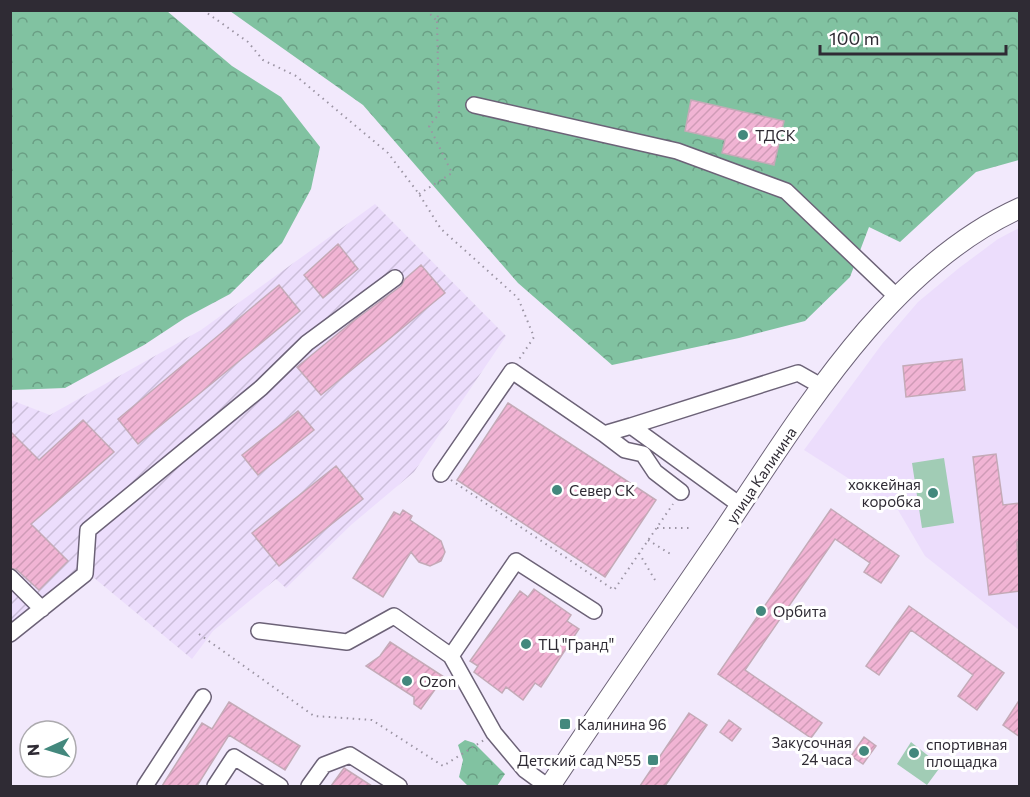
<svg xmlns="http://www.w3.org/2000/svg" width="1030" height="797" viewBox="0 0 1030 797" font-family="Commissioner,sans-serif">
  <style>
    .built { fill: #ecddfc }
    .industrial { fill: url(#industrial-furrows) }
    .grass { fill: #a1ccb5 }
    .forest { fill: url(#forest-crowns) }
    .building { fill: url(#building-hatch); stroke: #c4aab7; stroke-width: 1.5 }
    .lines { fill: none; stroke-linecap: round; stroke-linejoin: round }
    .minor-casing { stroke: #6c6277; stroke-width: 18 }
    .major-casing { stroke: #6c6277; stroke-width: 22 }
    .path { stroke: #9b94a3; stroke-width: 2; stroke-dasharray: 1.5 4.5; stroke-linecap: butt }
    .minor { stroke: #fff; stroke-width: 15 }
    .major { stroke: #fff; stroke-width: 20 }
    .poi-dot { fill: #43887d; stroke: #fff; stroke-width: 2 }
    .labels { text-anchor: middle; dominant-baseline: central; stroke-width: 6; stroke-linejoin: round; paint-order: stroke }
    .poi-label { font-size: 15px; fill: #2f2b34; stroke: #fff; text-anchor: start }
    .street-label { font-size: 15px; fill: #2f2b34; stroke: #fff }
  </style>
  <defs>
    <pattern id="industrial-furrows" width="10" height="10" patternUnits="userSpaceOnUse" patternTransform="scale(1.5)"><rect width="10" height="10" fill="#ecddfc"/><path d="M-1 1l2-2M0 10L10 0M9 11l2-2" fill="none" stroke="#cbbed9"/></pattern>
    <pattern id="forest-crowns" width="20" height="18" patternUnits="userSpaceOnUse" patternTransform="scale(1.5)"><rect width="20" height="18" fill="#81c2a1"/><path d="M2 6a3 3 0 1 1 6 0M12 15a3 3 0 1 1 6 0" fill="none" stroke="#6a9e84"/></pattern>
    <pattern id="building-hatch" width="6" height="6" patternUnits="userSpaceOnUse" patternTransform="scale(1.5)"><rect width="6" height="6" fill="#f1b4d4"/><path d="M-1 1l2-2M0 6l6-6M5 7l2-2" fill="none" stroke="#cf9bb7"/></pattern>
  </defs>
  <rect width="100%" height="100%" fill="#f2e9fc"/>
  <path class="built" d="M 1019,228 L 1019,630 L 925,556 L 898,510 L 804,450 L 882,344 L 918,302 L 959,268 L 998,239 Z"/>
  <path class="industrial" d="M 375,204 L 506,336 L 414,472 L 351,525 L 286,588 L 276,579 L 213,631 L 192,659 L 93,577 L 11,643 L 11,400 L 50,415 L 201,330 Z"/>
  <path class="grass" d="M 944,458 L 954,523 L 922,528 L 912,463 Z
    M 911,742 L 941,766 L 927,785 L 897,764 Z"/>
  <path class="forest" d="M 10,11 L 167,11 L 232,66 L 281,97 L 320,147 L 311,189 L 282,243 L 230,294 L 185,318 L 144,345 L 65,388 L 11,390 Z
    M 230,11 L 1019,11 L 1019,160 L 976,172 L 900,242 L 869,227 L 850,277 L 805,321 L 739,338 L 612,365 L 518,283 L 363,105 Z
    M 465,740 L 474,743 L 505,774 L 497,786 L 468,786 L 459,777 L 463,760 L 458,745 Z"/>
  <path class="building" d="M 691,100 L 784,121 L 774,165 L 722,153 L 725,140 L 685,131 Z
    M 338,244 L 358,269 L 323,298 L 304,275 Z
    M 421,265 L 445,293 L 321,395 L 297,367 L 352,322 L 401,286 L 405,279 Z
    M 279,285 L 300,311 L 138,444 L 118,419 Z
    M 962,359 L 965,390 L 906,397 L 903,366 Z
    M 508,403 L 656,500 L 605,577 L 457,480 Z
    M 298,411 L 314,430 L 258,475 L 242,455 Z
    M 83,420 L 114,452 L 31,524 L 68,561 L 39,590 L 17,570 L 10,568 L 10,431 L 39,460 Z
    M 996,454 L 1003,505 L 1020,503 L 1020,541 L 1017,542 L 1020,591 L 989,595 L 973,457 Z
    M 336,466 L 363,499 L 279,566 L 252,533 Z
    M 831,509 L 899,556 L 881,583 L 864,572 L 870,563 L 835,539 L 745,670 L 822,723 L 811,738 L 718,674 Z
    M 403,510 L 412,516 L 410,520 L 441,541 L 445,552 L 441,561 L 430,566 L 419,562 L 411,552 L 383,597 L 353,578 L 394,512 L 400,515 Z
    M 534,589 L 571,615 L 567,621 L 579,629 L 541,687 L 535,683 L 523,700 L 506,687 L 502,693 L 474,672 L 478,666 L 470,661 L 520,591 L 528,597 Z
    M 909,606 L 1004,673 L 977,710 L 958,696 L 973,675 L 911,630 L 879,675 L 866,666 Z
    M 390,642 L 444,677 L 421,709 L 414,704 L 414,697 L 366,666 L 380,656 Z
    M 1020,699 L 1020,737 L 1003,725 Z
    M 229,702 L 300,746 L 285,770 L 229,735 L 197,786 L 162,786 L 202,723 L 212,729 Z
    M 689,713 L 707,725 L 665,786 L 640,786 Z
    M 729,720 L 741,729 L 732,741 L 720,732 Z
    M 864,737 L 876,746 L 863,764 L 851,756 Z
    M 344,768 L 372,786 L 331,786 Z"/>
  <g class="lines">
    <g class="minor-casing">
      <path id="minor" d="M 474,105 L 677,151 L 786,191 L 896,296
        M 604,434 L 625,450 L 643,454 L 655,472 L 681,492
        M 441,474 L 512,371 L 604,434 L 631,426
        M 740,505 L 631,426 L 798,373 L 821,386
        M 10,577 L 42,609
        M 259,631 L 347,642 L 394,616 L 451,656 L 494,733 L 525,770 L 547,786
        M 10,634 L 85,574 L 88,530 L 261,388 L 307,343 L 395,278
        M 451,656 L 516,561 L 594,611
        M 145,786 L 203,697
        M 215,786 L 234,757 L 280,786
        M 309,786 L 324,765 L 350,755 L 399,786"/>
    </g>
    <g class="major-casing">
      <path id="major" d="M 550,786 C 605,703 662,621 718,539 C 798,421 885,269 1020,208"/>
    </g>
    <path class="path" d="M 203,10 L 248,42 L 263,60 L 296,76 L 388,153 L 419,194 L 441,229 L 518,298 L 534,337 L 518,361
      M 426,10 L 437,21
      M 419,194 L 452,173 L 429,126 L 439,114 L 437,21 L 439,10
      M 451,480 L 614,590 L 673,504
      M 657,528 L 691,528
      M 648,540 L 672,555
      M 639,553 L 655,580
      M 199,634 L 314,716 L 372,720 L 443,766 L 484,740"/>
    <use href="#minor" class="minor"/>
    <use href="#major" class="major"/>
  </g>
  <g class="poi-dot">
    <circle cx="743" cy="135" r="6"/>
    <circle cx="557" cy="490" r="6"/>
    <circle cx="933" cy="493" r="6"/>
    <circle cx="761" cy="611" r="6"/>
    <circle cx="526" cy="644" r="6"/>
    <circle cx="407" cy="681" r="6"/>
    <rect x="559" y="718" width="12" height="12" rx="3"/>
    <circle cx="864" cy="751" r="6"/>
    <circle cx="914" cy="753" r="6"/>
    <rect x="647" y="754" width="12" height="12" rx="3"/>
  </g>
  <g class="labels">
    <g class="poi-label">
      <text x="755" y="135">ТДСК</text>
      <text x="921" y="484" text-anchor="end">хоккейная<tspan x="921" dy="17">коробка</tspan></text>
      <text x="569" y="490">Север СК</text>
      <text x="773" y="611">Орбита</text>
      <text x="538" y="644">ТЦ "Гранд"</text>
      <text x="419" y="681">Ozon</text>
      <text x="577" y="724">Калинина 96</text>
      <text x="852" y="742" text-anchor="end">Закусочная<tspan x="852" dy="17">24 часа</tspan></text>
      <text x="926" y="744">спортивная<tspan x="926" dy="17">площадка</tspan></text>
      <text x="641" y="760" text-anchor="end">Детский сад №55</text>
    </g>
    <g class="street-label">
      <text transform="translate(761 475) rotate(-56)">улица Калинина</text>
    </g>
  </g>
  <rect width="1030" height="797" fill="none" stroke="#2f2b34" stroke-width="24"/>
  <g transform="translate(48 749) rotate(266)"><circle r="28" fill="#ffffff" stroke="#acaaae" stroke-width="1.5"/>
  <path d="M0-4.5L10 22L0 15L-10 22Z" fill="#43887d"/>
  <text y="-9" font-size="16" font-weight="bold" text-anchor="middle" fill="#2f2b34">N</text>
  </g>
  <path d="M820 45v9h186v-9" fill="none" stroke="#2f2b34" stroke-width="3"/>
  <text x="829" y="45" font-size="18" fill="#2f2b34" stroke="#ffffff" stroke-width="4.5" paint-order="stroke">100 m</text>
</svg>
